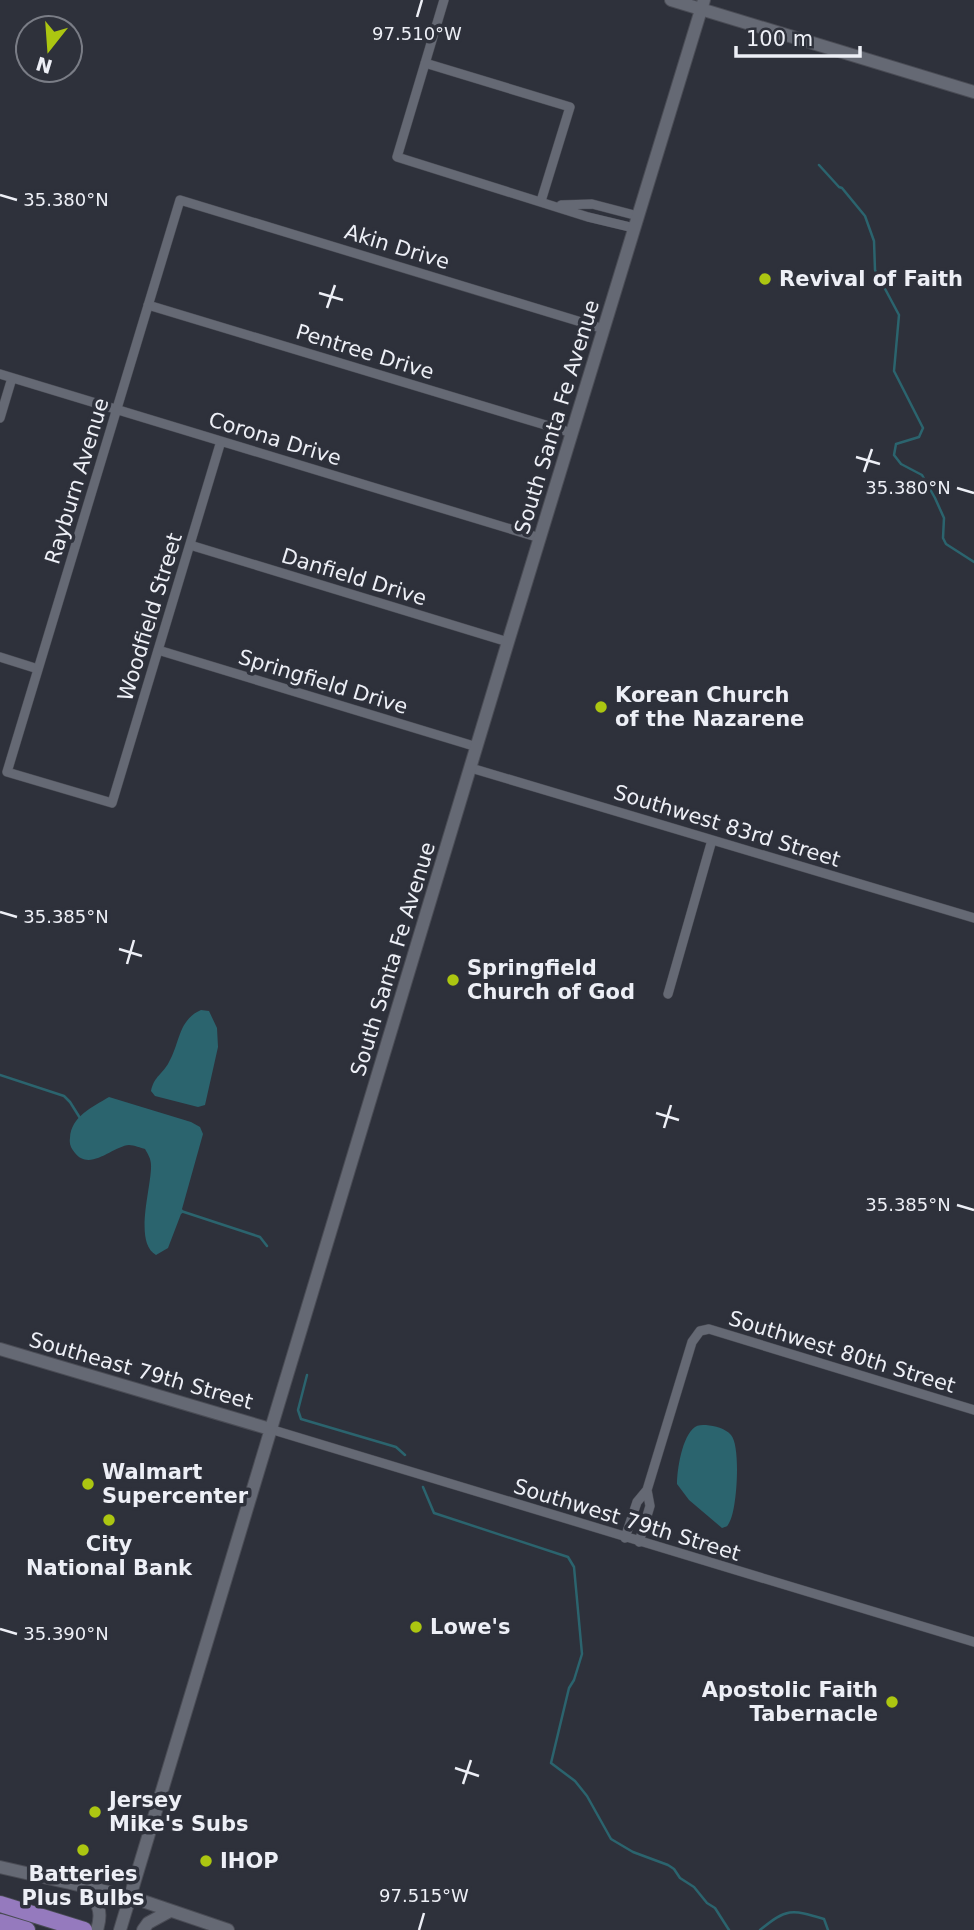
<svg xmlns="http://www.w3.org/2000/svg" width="974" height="1930" viewBox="0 0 974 1930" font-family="'DejaVu Sans',sans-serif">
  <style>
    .water { fill: #2b646e }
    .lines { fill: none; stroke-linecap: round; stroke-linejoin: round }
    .stream { stroke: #2b646e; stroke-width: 2.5 }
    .street-casing { stroke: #4a4c55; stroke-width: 10 }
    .secondary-casing { stroke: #4a4c55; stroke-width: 14 }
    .highway-casing { stroke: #4a4c55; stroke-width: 18 }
    .street { stroke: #656974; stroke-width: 9 }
    .secondary { stroke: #656974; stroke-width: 12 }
    .highway { stroke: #957abe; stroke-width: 16 }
    .ticks { fill: none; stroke: #edeff6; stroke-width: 2.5 }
    .poi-dot { fill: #acc611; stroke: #2e313b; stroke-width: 2.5 }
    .labels { text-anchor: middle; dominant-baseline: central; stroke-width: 7; stroke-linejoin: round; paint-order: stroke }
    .street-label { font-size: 21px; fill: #edeff6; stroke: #2e313b }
    .poi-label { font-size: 21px; font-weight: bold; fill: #edeff6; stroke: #2e313b; text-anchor: start }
    .ticks-label { font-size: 18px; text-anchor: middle; fill: #edeff6; stroke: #2e313b; stroke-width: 7; stroke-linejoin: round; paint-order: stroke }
  </style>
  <rect width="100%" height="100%" fill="#2e313b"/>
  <path class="water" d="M 201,1010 L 209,1011 L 217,1028 L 218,1047 L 205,1105 L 198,1107 L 155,1096 L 151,1091 C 154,1076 163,1074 169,1062 C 180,1043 178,1020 201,1010 Z
    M 109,1097 L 191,1122 L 200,1127 L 203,1134 L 182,1209 L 184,1212 L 181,1214 L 168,1248 L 156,1255 C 133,1242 152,1186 151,1165 C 151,1159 148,1154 145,1149 C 141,1148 134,1145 129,1145 C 113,1146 90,1172 75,1153 C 71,1148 69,1144 70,1138 C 71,1116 93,1107 109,1097 Z
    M 706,1425 C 715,1426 725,1428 731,1435 C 741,1446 737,1508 730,1521 C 727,1527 728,1526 722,1528 L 689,1500 L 677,1484 C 677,1470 682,1436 695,1427 C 698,1425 702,1425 706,1425 Z"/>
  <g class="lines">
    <path class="stream" d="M 819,165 L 839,187 L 842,188 L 865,216 L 874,241 L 875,270 L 899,315 L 894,371 L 923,428 L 919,437 L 896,444 L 894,455 L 901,464 L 922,475 L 935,498 L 944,518 L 943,538 L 946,544 L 974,562
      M 0,1075 L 64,1096 L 70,1102 L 80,1118
      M 181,1211 L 260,1237 L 267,1246
      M 307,1375 L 298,1410 L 301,1419 L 396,1447 L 405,1455
      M 423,1487 L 434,1513 L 568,1557 L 574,1567 L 582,1654 L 574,1680 L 569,1688 L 551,1763 L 575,1781 L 587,1796 L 611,1839 L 633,1852 L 668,1865 L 674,1869 L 680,1878 L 694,1887 L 707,1903 L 715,1908 L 729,1930
      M 760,1930 C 787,1908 791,1909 824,1919 L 828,1930"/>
    <g class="street-casing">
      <path id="street" d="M 444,0 L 397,157 L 588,217 L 634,228
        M 425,63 L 570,107 L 541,201
        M 561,205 L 592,204 L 638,216
        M 148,305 L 572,433
        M 0,374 L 540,538
        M 0,418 L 12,378
        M 221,441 L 112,803 L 7,772 L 180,200 L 604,329
        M 190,545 L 508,642
        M 158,650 L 477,747
        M 0,657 L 38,669
        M 471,768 L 974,918
        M 668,994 L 712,840
        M 270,1429 L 974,1642
        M 625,1538 L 637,1502 L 647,1490 L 692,1342 L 700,1331 L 709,1329 L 974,1410
        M 639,1542 L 650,1506 L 647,1490"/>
    </g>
    <g class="secondary-casing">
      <path id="secondary" d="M 671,0 L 974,92
        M 0,1349 L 270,1429
        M 0,1867 L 131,1897 L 228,1930
        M 81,1886 C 96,1902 104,1907 97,1930
        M 120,1930 L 508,642 L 704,0
        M 143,1930 L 148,1923 L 170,1911"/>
    </g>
    <g class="highway-casing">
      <path id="highway" d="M 0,1904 L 84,1930
        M 0,1922 L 27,1930"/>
    </g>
    <use href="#street" class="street"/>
    <use href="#secondary" class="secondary"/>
    <use href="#highway" class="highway"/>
  </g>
  <path class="ticks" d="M 417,17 L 422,0M 0,195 L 17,200M 319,293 L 343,300M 327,308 L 335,285M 856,457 L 880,464M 864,472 L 872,449M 957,488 L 974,493M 0,912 L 17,917M 119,949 L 142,956M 127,964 L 134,940M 656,1113 L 679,1120M 664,1128 L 671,1105M 957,1205 L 974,1210M 0,1629 L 17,1634M 455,1768 L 479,1776M 463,1784 L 471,1760M 419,1930 L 424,1913"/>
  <g class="poi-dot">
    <circle cx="765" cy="279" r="7"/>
    <circle cx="601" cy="707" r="7"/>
    <circle cx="453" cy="980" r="7"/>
    <circle cx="88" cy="1484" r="7"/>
    <circle cx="109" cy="1520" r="7"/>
    <circle cx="416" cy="1627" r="7"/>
    <circle cx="892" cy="1702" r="7"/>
    <circle cx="95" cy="1812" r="7"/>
    <circle cx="83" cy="1850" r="7"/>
    <circle cx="206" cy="1861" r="7"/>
  </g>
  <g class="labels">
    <g class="street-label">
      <text transform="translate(397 247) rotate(17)">Akin Drive</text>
      <text transform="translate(365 352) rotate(17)">Pentree Drive</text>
      <text transform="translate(557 417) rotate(-73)">South Santa Fe Avenue</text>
      <text transform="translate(275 439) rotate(17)">Corona Drive</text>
      <text transform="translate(77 481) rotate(-73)">Rayburn Avenue</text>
      <text transform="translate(354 577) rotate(17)">Danfield Drive</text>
      <text transform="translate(150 617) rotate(-73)">Woodfield Street</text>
      <text transform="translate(323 682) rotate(17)">Springfield Drive</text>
      <text transform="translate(727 826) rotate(17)">Southwest 83rd Street</text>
      <text transform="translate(393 959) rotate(-73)">South Santa Fe Avenue</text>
      <text transform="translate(842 1352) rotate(17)">Southwest 80th Street</text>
      <text transform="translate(141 1371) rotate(16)">Southeast 79th Street</text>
      <text transform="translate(627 1520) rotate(17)">Southwest 79th Street</text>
    </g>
    <g class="poi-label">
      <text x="779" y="279">Revival of Faith</text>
      <text x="615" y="695">Korean Church<tspan x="615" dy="24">of the Nazarene</tspan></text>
      <text x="467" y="968">Springfield<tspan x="467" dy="24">Church of God</tspan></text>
      <text x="102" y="1472">Walmart<tspan x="102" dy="24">Supercenter</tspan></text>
      <text x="109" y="1544" text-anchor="middle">City<tspan x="109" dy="24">National Bank</tspan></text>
      <text x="430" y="1627">Lowe's</text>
      <text x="878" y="1690" text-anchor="end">Apostolic Faith<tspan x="878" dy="24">Tabernacle</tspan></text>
      <text x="109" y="1800">Jersey<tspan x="109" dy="24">Mike's Subs</tspan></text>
      <text x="220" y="1861">IHOP</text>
      <text x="83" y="1874" text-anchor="middle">Batteries<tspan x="83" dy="24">Plus Bulbs</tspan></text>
    </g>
  </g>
  <g class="ticks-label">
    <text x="417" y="40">97.510°W</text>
    <text x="66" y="206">35.380°N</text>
    <text x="908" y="494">35.380°N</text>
    <text x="66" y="923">35.385°N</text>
    <text x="908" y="1211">35.385°N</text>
    <text x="66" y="1640">35.390°N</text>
    <text x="424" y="1902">97.515°W</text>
  </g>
  <g transform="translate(49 49) rotate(197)"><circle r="33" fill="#2e313b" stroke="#7a7d86" stroke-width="2"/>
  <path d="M0-5L12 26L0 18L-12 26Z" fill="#acc611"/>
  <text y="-10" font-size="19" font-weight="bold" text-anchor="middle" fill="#edeff6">N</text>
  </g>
  <path d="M736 46v10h124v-10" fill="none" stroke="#edeff6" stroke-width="3.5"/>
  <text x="746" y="46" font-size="21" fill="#edeff6" stroke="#2e313b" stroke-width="5" paint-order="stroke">100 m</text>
</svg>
